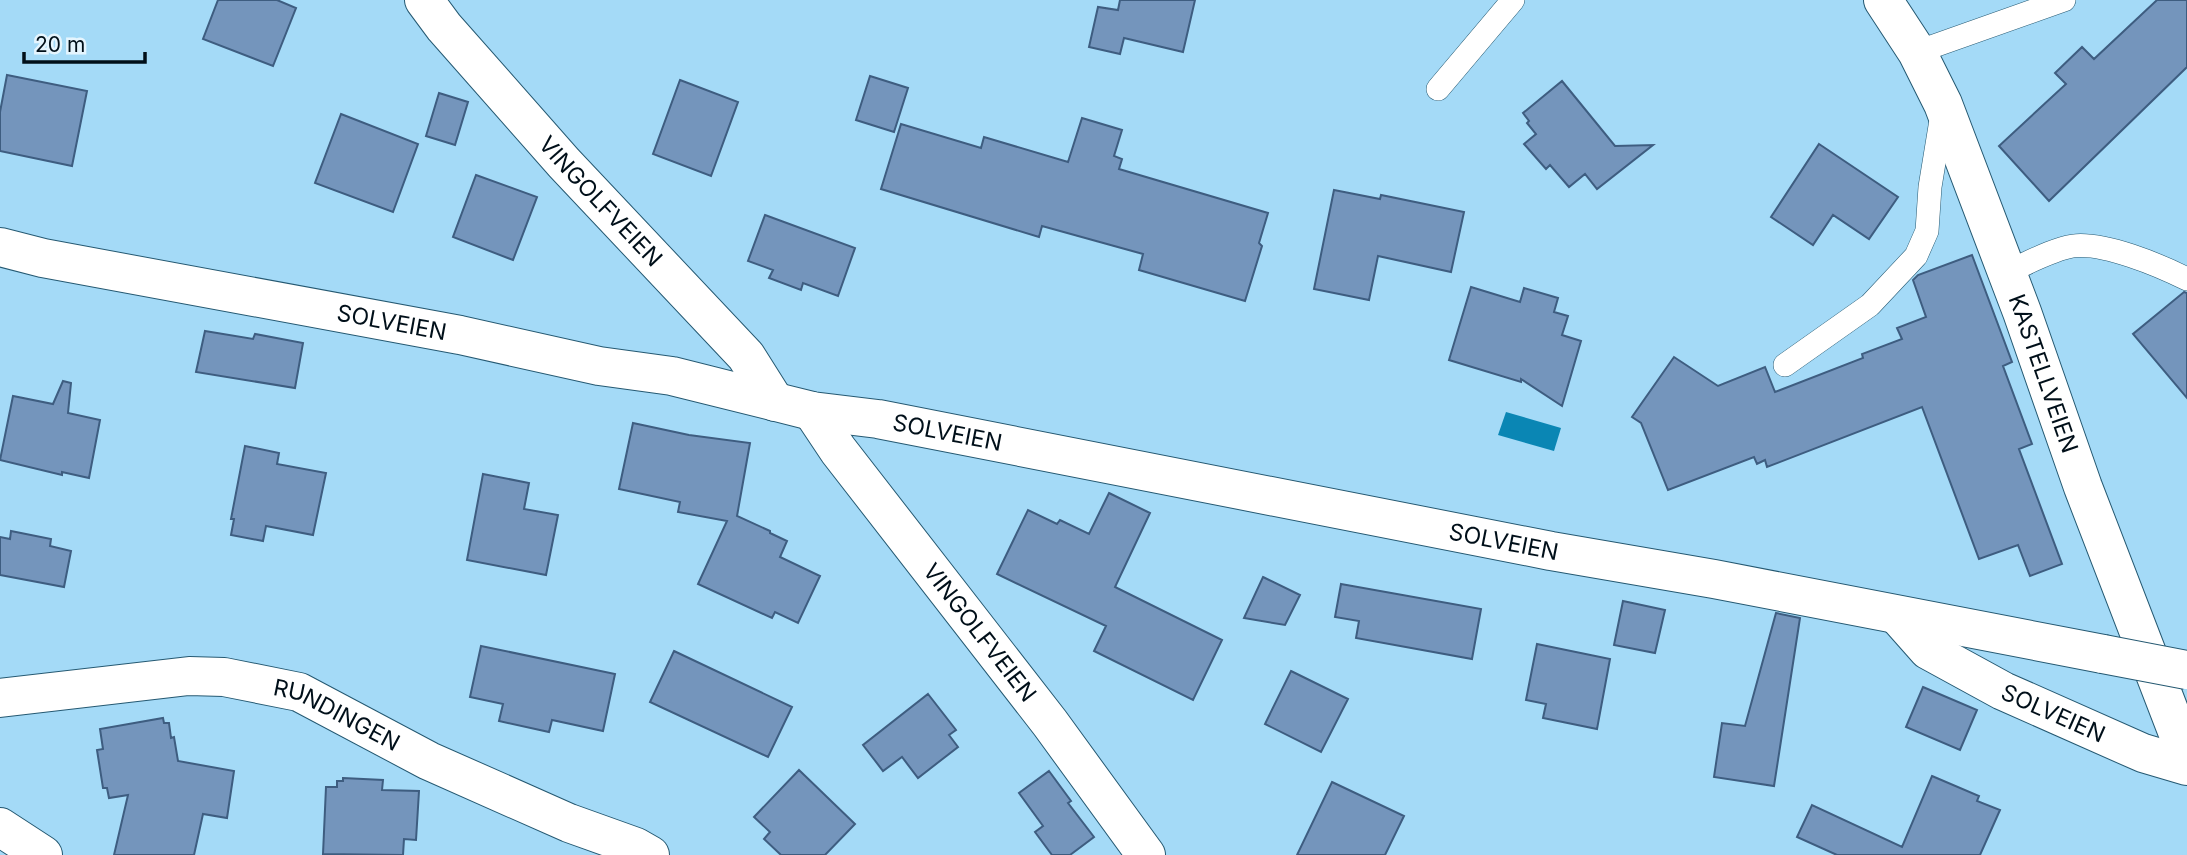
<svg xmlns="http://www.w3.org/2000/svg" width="2187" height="855" viewBox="0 0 2187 855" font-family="Inter,sans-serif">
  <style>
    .water { fill: #0a86b4 }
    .building { fill: #7495bc; stroke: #3e5d80; stroke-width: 2 }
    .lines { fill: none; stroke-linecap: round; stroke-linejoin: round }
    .service-casing { stroke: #255972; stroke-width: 24 }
    .minor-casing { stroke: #255972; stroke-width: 40 }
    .tertiary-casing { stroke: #255972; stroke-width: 40 }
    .service { stroke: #fff; stroke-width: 23 }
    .minor { stroke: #fff; stroke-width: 38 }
    .tertiary { stroke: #fff; stroke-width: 38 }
    .tertiary-bridge-casing { stroke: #255972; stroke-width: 40; stroke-linecap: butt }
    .tertiary-bridge { stroke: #fff; stroke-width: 38 }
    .labels { text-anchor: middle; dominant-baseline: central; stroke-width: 5; stroke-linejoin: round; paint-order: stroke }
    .street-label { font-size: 23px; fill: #000f19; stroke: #e5f5fe }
  </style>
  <rect width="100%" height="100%" fill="#a4daf7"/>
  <path class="water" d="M 1506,412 L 1561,428 L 1554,451 L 1498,435 Z"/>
  <path class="building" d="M 218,0 L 277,0 L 296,8 L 273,66 L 203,39 Z
    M 1120,0 L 1195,0 L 1183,52 L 1124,38 L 1120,54 L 1089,47 L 1098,7 L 1118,10 Z
    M 2157,0 L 2187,0 L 2187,67 L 2049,201 L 1999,146 L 2066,84 L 2055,73 L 2082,47 L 2094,59 Z
    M 7,75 L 87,91 L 72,166 L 0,151 L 0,112 Z
    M 870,76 L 908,88 L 894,132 L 856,120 Z
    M 680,80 L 738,102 L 711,176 L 653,154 Z
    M 1562,81 L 1615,146 L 1653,145 L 1597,189 L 1585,174 L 1569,187 L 1550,165 L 1546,169 L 1524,144 L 1536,134 L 1527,123 L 1529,121 L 1523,113 Z
    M 439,93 L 468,102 L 455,145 L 426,136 Z
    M 341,114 L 418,144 L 393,212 L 315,183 Z
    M 1082,118 L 1122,130 L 1114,156 L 1122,159 L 1119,169 L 1268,213 L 1259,243 L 1262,246 L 1245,301 L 1139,270 L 1143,254 L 1042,226 L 1039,237 L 881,189 L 901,124 L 981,148 L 984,137 L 1068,162 Z
    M 1819,144 L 1898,197 L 1869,239 L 1833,215 L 1813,245 L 1771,217 Z
    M 476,175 L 537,197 L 513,260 L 453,237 Z
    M 1334,190 L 1380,199 L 1381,195 L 1464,212 L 1451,272 L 1378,256 L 1369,300 L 1314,289 Z
    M 765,215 L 855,248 L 838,296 L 803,283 L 801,290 L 769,278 L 773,270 L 748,261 Z
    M 1972,255 L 2012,362 L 2003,366 L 2032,444 L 2019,449 L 2062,564 L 2030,576 L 2018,545 L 1979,559 L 1922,407 L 1767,467 L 1765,460 L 1757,464 L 1754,457 L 1668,490 L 1641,423 L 1632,417 L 1674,357 L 1718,386 L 1765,367 L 1775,392 L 1863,358 L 1862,354 L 1902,339 L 1897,328 L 1926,317 L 1913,280 L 1918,275 Z
    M 1471,287 L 1520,302 L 1524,288 L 1558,298 L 1554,312 L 1568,316 L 1562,335 L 1581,341 L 1562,406 L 1521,379 L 1521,382 L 1449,360 Z
    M 2184,292 L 2187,293 L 2187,398 L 2133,334 Z
    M 205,331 L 253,339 L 255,334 L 303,343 L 295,388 L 196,372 Z
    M 63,381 L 71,383 L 68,413 L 100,420 L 89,478 L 62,472 L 62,475 L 0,460 L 13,396 L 53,404 Z
    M 633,423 L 689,435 L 750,443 L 737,516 L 770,531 L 770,533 L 787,541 L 780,557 L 820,576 L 798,623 L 775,612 L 772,618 L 698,584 L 727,521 L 678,512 L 680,502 L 619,489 Z
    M 245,446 L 279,453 L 277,464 L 326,473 L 313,535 L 266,526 L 263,541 L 231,535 L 234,519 L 231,519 Z
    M 483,474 L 529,483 L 524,509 L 558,515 L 546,575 L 467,560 Z
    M 1109,493 L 1150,513 L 1115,587 L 1222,640 L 1193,700 L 1094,651 L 1106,626 L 997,574 L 1028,510 L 1057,524 L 1060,520 L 1089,534 Z
    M 11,531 L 51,539 L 50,546 L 71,551 L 64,587 L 0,575 L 0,537 L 10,539 Z
    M 1263,577 L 1300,595 L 1285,625 L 1244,618 Z
    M 1341,584 L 1481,609 L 1472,659 L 1356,638 L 1359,621 L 1335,617 Z
    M 1623,601 L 1665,610 L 1655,653 L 1614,645 Z
    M 1776,613 L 1800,618 L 1774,786 L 1714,777 L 1722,723 L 1745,726 Z
    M 1537,644 L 1610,659 L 1597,729 L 1543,718 L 1546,704 L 1526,700 Z
    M 481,646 L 615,674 L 603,731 L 552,720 L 549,732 L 499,721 L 503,704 L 470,697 Z
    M 674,651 L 792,707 L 768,757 L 650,702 Z
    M 1291,671 L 1348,699 L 1321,752 L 1265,724 Z
    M 1923,687 L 1977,710 L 1960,750 L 1906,727 Z
    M 928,694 L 956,730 L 949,735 L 958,747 L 918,778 L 902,757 L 883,771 L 863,745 Z
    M 163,718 L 164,723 L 169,723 L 171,738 L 174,737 L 178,761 L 234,771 L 227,818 L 203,814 L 194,855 L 114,855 L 128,795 L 109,798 L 107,788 L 103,788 L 97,750 L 103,749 L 100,729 Z
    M 799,770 L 855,824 L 825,855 L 781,855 L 764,839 L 770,832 L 754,817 Z
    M 1049,771 L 1071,801 L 1068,803 L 1094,837 L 1070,855 L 1052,855 L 1035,832 L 1043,826 L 1019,793 Z
    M 1932,776 L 1979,796 L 1977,801 L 2000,810 L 1980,855 L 1837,855 L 1797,837 L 1812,805 L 1902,847 Z
    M 343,778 L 383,780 L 382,790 L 419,791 L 416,840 L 404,839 L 403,855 L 323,854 L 326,787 L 337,787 L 337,781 L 343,781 Z
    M 1332,782 L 1404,816 L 1385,855 L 1297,855 Z"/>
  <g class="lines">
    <g class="service-casing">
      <path id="service" d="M 1917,52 L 2064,0
        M 1438,89 L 1513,0
        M 2007,272 C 2026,264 2053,249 2073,246 C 2104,242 2159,265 2187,279
        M 1785,365 L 1870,305 L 1916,256 L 1927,231 L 1930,187 L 1942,114"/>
    </g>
    <g class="minor-casing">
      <g id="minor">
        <path id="s1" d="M 424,0 L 444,27 L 564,163 L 746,356 L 775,402"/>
        <path id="s2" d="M 1883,0 L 1917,52 L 1943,104 L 2022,312 L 2083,487 L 2187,757"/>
        <path id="s3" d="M 812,411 L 838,450 L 1050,723 L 1146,855"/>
        <path id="s4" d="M 1897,615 L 1928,650 L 2003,691 L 2143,753 L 2187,766"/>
        <path id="s5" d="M 0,698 L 189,676 L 224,677 L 299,692 L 429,761 L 569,823 L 636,847 L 650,855"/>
        <path d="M 0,827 L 43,855"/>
      </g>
    </g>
    <g class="tertiary-casing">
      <g id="tertiary">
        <path id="s6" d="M 0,247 L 43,258 L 460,335 L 599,366 L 672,376 L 812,411 L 878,419 L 1551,551 L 1714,579 L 2103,654"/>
      </g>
    </g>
    <use href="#service" class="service"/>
    <use href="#minor" class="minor"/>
    <use href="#tertiary" class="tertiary"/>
    <g class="tertiary-bridge-casing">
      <path id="tertiary-bridge" d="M 2103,654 L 2187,670"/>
    </g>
    <use href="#tertiary-bridge" class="tertiary-bridge"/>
  </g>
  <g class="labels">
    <g class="street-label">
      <text stroke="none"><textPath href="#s1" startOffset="268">VINGOLFVEIEN</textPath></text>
      <text stroke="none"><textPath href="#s6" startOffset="399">SOLVEIEN</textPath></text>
      <text stroke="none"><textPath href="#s2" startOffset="408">KASTELLVEIEN</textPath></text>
      <text stroke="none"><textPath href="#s6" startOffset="966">SOLVEIEN</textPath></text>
      <text stroke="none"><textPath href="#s6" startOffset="1533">SOLVEIEN</textPath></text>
      <text stroke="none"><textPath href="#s3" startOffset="278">VINGOLFVEIEN</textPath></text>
      <text stroke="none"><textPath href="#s4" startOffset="187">SOLVEIEN</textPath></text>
      <text stroke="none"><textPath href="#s5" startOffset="345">RUNDINGEN</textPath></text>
    </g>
  </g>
  <path d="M24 52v10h121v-10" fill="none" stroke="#000f19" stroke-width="3.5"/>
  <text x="35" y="52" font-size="21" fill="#000f19" stroke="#e5f5fe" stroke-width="5" paint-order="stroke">20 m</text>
</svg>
